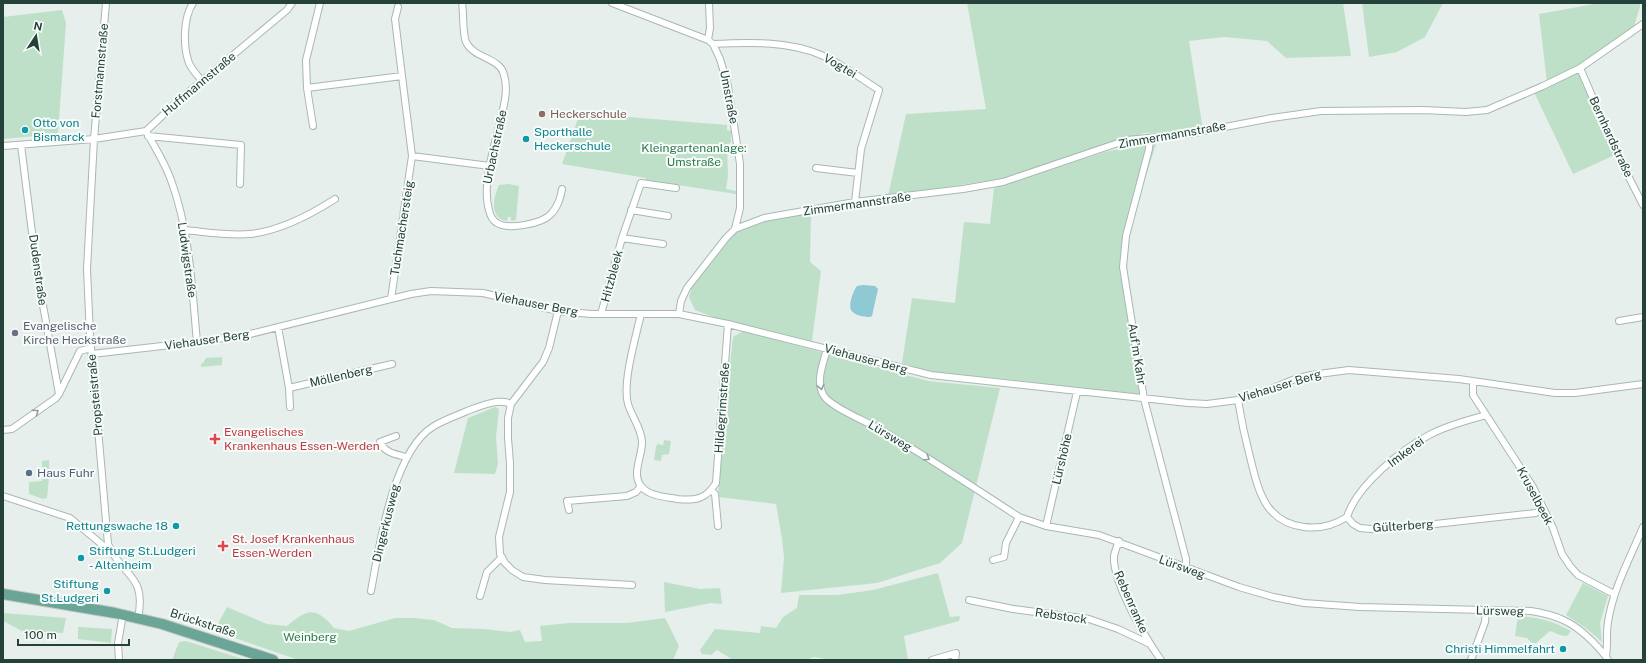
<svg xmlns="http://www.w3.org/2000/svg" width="1646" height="663" viewBox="0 0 1646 663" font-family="'Public Sans',sans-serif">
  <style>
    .green { fill: #bfe0c8 }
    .water { fill: #8ec9d4 }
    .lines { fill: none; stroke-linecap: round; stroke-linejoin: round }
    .street-casing { stroke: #a8b8b2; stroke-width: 8 }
    .primary-casing { stroke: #c2cac8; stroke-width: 12 }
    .street { stroke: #fff; stroke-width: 6 }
    .primary { stroke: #6aa596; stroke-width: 10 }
    .oneway { stroke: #92a09c }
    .education-dot { fill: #8d6e63; stroke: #f7fbf9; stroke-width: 1.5 }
    .culture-dot { fill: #0f9aa8; stroke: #f7fbf9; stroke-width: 1.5 }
    .worship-dot { fill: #6b7280; stroke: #f7fbf9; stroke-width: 1.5 }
    .health-dot { fill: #e0444e; stroke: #f7fbf9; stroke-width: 1.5 }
    .service-dot { fill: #5c6f8a; stroke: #f7fbf9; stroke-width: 1.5 }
    .labels { text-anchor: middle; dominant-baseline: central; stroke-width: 4; stroke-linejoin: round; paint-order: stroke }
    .street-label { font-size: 12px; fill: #24423a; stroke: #f7fbf9 }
    .education-label { font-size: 12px; fill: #785e54; stroke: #f7fbf9; text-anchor: start }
    .culture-label { font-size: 12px; fill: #0d838f; stroke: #f7fbf9; text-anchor: start }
    .park-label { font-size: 12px; fill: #2d7a4b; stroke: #f7fbf9 }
    .worship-label { font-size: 12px; fill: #5b616d; stroke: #f7fbf9; text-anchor: start }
    .health-label { font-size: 12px; fill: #be3a42; stroke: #f7fbf9; text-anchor: start }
    .service-label { font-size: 12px; fill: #4e5e75; stroke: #f7fbf9; text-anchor: start }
  </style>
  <rect width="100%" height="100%" fill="#e6efeb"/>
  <path class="green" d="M 967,3 L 1343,3 L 1351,56 L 1286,58 L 1267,41 L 1224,37 L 1189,41 L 1203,130 L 1189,132 L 1144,133 L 1012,177 L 888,196 L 906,114 L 986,109 Z
    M 1362,3 L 1443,3 L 1425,37 L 1397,52 L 1369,57 Z
    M 1600,3 L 1641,3 L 1635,23 L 1637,27 L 1584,63 L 1547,83 L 1539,14 Z
    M 62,10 L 66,23 L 58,134 L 3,139 L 3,17 Z
    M 1580,70 L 1617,154 L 1573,174 L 1534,92 Z
    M 580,113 L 727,125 L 727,130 L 731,131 L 731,142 L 727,146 L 728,176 L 726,189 L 736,191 L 736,194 L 646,180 L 646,178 L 562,164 Z
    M 1158,138 L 1120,257 L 1141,395 L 1006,379 L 931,372 L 902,363 L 912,298 L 955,303 L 964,222 L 990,224 L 994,188 L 1105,152 L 1142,144 Z
    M 508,184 L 519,186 L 516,220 L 511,221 L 511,217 L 508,217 L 507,221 C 489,219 493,197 499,185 Z
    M 811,213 L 810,262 L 821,271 L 812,341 L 716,318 L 695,310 L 689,297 L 692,287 L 736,232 L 765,221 Z
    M 743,331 L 928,381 L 1000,388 L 962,543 L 940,563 L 877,583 L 781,593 L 784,557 L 782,539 L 776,504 L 718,497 L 723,428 L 733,337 Z
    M 222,357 L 222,365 L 201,367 L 201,364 L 203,363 L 206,358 Z
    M 495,407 L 499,409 L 496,437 L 498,464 L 495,474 L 454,473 L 468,418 Z
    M 664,440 L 671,441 L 669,454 L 662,455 L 661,461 L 654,460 L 656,446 L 659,443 L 660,445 L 663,445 Z
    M 49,460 L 49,478 L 47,498 L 43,499 L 29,494 L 29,482 L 42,481 L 42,477 L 46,476 L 47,470 L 42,470 L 42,461 Z
    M 938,573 L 950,617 L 960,616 L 959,621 L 904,636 L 908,660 L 833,660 L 815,657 L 810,658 L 809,660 L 733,660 L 717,650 L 711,655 L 702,654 L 700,650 L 715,629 L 760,633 L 761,626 L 776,628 L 783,617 L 797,608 L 799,595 L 837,595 L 873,590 Z
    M 664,582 L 700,589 L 720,588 L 722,604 L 711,603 L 665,612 Z
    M 1583,583 L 1608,596 L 1600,623 L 1602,642 L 1587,629 L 1566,615 Z
    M 227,607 L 267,624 L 287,626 C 308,609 315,606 334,628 L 349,631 L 395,618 L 414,618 L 434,620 L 452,628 L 484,629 L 510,632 L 520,630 L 525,642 L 542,641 L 540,626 L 569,623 L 626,623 L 665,618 L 679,646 L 673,660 L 299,660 L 214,631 Z
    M 3,613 L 66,618 L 63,633 L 22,631 L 3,621 Z
    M 1518,616 C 1539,617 1554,621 1571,631 L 1567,636 C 1559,636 1557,633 1550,631 L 1536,643 L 1532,643 L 1527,638 L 1515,636 Z
    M 78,627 L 112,629 L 111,643 L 78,639 Z
    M 186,641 L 246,660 L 172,660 L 179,642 Z"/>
  <path class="water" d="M 863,285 L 875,286 L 878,289 L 872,316 L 870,317 C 865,317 858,316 854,313 C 846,309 853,291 857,286 Z"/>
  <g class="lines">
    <g class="street-casing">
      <path id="street" d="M 106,3 L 94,139 L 87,269 L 90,336 L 108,544 C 122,577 147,574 138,618
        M 193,3 C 183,18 183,47 189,63 C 192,70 198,76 202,81
        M 320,3 L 306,60 L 307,88 L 402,76 L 412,156 L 391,299
        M 462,3 C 464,15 462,31 466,42 C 474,59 500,57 504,75 C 508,88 505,101 502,114 C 496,142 481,183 489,210 C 490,215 492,220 497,223 C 508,230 542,224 551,214 C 557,208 561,197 562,189
        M 612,3 L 708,40 L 713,44 L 720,59 L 728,86 L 740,164 L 740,208 L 735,229 L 726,238 L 687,288 L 681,301 L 679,314
        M 398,7 L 395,19 L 402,76
        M 708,40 L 710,28 L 709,3
        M 713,44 C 748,42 789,41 821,55 C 842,64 860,78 879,90 L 861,149 L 855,202
        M 1580,68 L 1617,154 L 1643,205
        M 307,88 L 313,126
        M 146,131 C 155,148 166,164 172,183 C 190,233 192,289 197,342
        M 148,136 L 241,145 L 240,184
        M 1150,138 L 1149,149 L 1126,236 L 1123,267 L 1144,399 L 1186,559 L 1186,568
        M 21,145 L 37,272 L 59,394
        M 3,146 L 94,139 L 146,131 L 178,101 L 287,10 L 292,3
        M 412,156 L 490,166
        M 816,168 L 858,173
        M 631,210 L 668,216
        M 735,229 L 764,218 L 855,202 L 963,189 L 1003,182 L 1127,140 L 1189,134 L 1272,118 L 1321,111 L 1423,110 L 1466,112 L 1487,110 L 1543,86 L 1580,68 L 1643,24
        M 185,230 C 206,232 228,236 250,234 C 279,231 310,215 335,199
        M 622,238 L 663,244
        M 558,311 L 549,348 L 543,362 L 511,404 L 508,418 L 508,438 L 510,463 L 510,492 L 499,537 L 500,554 L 505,563 L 512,570 L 523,577 L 545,580 L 632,585
        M 601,314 L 622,238 L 641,183 L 676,188
        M 641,314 C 636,336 622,383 628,404 C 632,417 641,428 642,441 C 643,454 631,474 641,486 C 648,496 666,497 677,499 C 696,501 706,499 716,483 L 728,324
        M 1619,321 L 1643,317
        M 278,327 L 289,388 L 290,407
        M 827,349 C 823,364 815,382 824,396 C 832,408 866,421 879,429 C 927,456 973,487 1019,517 L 1046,526 L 1099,535 L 1239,587 L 1273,597 L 1304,603 L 1360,607 L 1531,611 C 1557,615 1573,622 1592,641 C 1598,647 1604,653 1608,660
        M 92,354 L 197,342 L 250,334 L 411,294 L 431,291 L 483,293 L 558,311 L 591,314 L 679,314 L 728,324 L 931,375 L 1188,403 L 1207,404 L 1238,400 L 1261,393 L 1295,379 L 1311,375 L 1349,370 L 1459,379 L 1555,393 L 1575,393 L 1643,384
        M 1473,382 L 1473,395 L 1533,487 L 1553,528 L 1562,554 L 1570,566 L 1578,575 L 1614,594
        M 289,388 L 392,364
        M 1238,400 C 1241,419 1245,438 1250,457 C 1258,489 1264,522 1304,527 C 1320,529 1333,526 1347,517 L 1353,524 L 1360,528 L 1371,529 L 1417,526 L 1536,513 L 1543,509
        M 3,430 L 12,429 L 56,398 L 59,394 L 80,351 L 91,348
        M 396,436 L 380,442 C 385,453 395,454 406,457
        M 712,491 L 715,494 L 718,526
        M 3,496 L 70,518 L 111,552
        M 569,510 L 567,501 L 627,496 L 636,492 L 641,486
        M 1347,517 C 1357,485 1402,449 1431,434 C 1448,425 1468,420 1486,415
        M 1046,526 L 1077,392
        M 1119,541 C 1117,546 1115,551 1114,556 C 1112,582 1146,639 1161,660
        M 993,560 L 1004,557 L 1006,543 L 1019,517
        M 371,591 C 379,547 393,450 434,426 C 444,420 456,416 467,411 C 480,406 499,398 511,404
        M 480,596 L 487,572 L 502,557
        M 969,600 L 1013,609 L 1089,619 L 1118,629 L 1150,644
        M 1606,656 C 1608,644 1606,633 1608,622 C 1613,589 1630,558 1643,527
        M 119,660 L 118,643 L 123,614
        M 932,660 L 956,653 L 955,660
        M 1471,660 L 1485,622 L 1486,610"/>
    </g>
    <g class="primary-casing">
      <path id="primary" d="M 3,594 L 115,613 L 162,624 L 273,660"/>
    </g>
    <use href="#street" class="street"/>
    <use href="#primary" class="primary"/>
  </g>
  <defs><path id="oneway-chevron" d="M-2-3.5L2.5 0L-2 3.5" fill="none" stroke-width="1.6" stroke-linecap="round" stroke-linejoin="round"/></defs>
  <g class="oneway">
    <use href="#oneway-chevron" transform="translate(821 387) rotate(76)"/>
    <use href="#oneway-chevron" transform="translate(36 412) rotate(-36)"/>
    <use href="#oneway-chevron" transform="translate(927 458) rotate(31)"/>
  </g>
  <circle class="education-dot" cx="542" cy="114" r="4"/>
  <g class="culture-dot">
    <circle cx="25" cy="130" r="4"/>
    <circle cx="526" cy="139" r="4"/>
    <circle cx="176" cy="526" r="4"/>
    <circle cx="81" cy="558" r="4"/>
    <circle cx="107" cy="591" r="4"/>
    <circle cx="1563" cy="649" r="4"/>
  </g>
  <circle class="worship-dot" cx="15" cy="333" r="4"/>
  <g class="health-dot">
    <path d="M213 433h4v4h4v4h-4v4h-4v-4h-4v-4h4z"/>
    <path d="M221 540h4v4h4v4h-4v4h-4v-4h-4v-4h4z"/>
  </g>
  <circle class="service-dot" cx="29" cy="473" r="4"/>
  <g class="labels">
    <g class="street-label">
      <text transform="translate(840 66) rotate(30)">Vogtei</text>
      <text transform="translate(100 71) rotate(-85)">Forstmannstraße</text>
      <text transform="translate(199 84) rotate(-40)">Huffmannstraße</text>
      <text transform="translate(729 97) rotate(79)">Umstraße</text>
      <text transform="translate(1172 135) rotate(-10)">Zimmermannstraße</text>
      <text transform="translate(1611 137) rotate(65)">Bernhardstraße</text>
      <text transform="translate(495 147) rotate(-78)">Urbachstraße</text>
      <text transform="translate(857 204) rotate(-8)">Zimmermannstraße</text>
      <text transform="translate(402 228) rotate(-81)">Tuchmachersteig</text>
      <text transform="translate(187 260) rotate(82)">Ludwigstraße</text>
      <text transform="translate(38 270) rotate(82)">Dudenstraße</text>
      <text transform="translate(612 276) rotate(-75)">Hitzbleek</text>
      <text transform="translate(536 304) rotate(11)">Viehauser Berg</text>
      <text transform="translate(207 340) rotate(-8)">Viehauser Berg</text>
      <text transform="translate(1137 354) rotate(81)">Auf'm Kahr</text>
      <text transform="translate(866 359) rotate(15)">Viehauser Berg</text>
      <text transform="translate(341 376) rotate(-13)">Möllenberg</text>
      <text transform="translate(1280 386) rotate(-17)">Viehauser Berg</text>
      <text transform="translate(95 395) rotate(-95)">Propsteistraße</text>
      <text transform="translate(722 408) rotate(-86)">Hildegrimstraße</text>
      <text transform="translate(890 436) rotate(31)">Lürsweg</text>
      <text transform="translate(1406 452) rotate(-37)">Imkerei</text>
      <text transform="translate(1062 459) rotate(-77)">Lürshöhe</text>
      <text transform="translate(1535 496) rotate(62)">Kruselbeek</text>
      <text transform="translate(386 523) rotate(-76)">Dingerkusweg</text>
      <text transform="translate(1403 526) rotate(-4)">Gülterberg</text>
      <text transform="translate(1182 567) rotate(20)">Lürsweg</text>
      <text transform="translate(1131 602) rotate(66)">Rebenranke</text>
      <text transform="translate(1500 611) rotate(1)">Lürsweg</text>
      <text transform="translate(1061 616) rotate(8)">Rebstock</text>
      <text transform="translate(203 623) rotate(18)">Brückstraße</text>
    </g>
    <g class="education-label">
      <text x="550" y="114">Heckerschule</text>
    </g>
    <g class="culture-label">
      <text x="33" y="123">Otto von<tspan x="33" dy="14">Bismarck</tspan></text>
      <text x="534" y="132">Sporthalle<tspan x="534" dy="14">Heckerschule</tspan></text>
      <text x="168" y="526" text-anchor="end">Rettungswache 18</text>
      <text x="89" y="551">Stiftung St.Ludgeri<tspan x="89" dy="14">- Altenheim</tspan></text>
      <text x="99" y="584" text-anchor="end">Stiftung<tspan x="99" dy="14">St.Ludgeri</tspan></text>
      <text x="1555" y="649" text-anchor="end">Christi Himmelfahrt</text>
    </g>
    <g class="park-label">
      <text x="694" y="148">Kleingartenanlage:<tspan x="694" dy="14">Umstraße</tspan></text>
      <text x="310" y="637">Weinberg</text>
    </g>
    <g class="worship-label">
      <text x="23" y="326">Evangelische<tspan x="23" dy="14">Kirche Heckstraße</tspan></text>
    </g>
    <g class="health-label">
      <text x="224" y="432">Evangelisches<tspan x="224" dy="14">Krankenhaus Essen-Werden</tspan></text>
      <text x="232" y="539">St. Josef Krankenhaus<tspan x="232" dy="14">Essen-Werden</tspan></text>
    </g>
    <g class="service-label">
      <text x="37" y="473">Haus Fuhr</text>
    </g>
  </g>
  <rect width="1646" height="663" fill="none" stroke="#24423a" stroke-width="8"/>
  <g transform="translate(36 36) rotate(12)" stroke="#f7fbf9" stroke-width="3" paint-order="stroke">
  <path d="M0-3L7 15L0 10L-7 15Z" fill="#24423a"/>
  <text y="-6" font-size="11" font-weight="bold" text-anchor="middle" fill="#24423a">N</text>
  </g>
  <path d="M18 639v6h111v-6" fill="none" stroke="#24423a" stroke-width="2"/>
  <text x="24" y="639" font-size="12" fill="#24423a" stroke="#f7fbf9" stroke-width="3" paint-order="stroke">100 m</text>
</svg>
